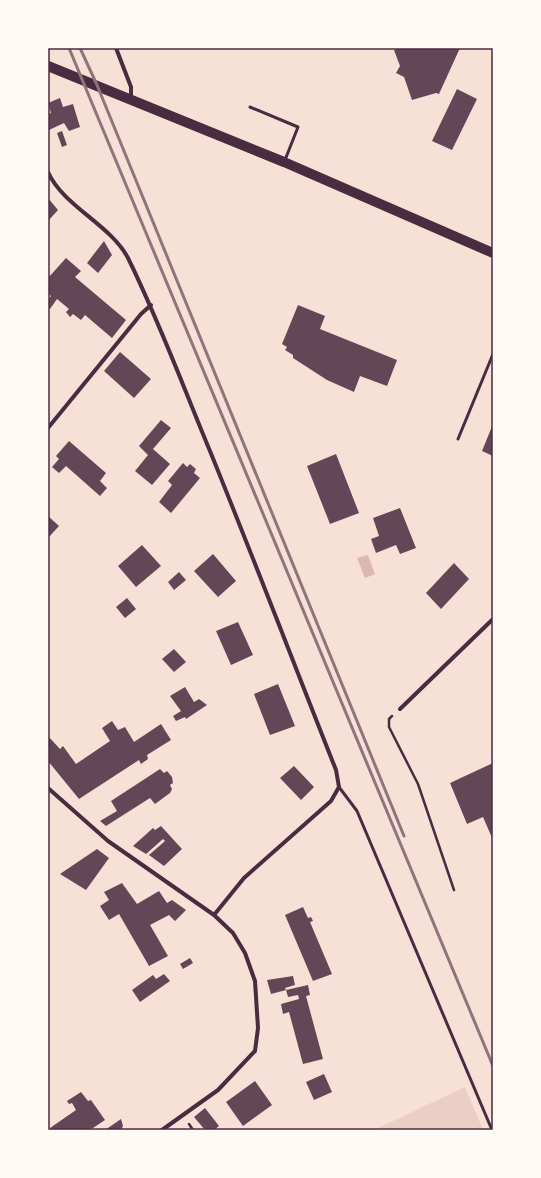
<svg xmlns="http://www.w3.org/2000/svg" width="541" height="1178" viewBox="0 0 541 1178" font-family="'DejaVu Sans',sans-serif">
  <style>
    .green { fill: #ebcfc5 }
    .water { fill: #dcb8b0 }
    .building { fill: #644757 }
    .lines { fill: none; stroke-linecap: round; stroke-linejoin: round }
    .path { stroke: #4a2c40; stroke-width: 2.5 }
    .service { stroke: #4a2c40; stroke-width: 3 }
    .minor { stroke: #4a2c40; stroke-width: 4 }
    .primary { stroke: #4a2c40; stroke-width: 10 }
    .rail { stroke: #8f747c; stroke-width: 3 }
    .neatline { fill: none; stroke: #4a2c40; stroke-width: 1.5 }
  </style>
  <rect width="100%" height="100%" fill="#f7e1d7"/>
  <path class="green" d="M 465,1087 L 483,1130 L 374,1130 Z"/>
  <path class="water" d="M 368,555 L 375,574 L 365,578 L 357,558 Z"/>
  <path class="building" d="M 400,48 L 460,48 L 439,94 L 436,93 L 412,100 L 404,77 L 396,73 L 400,66 L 394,50 Z
    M 457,89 L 477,99 L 452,150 L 432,141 Z
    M 60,98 L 63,107 L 73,104 L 80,127 L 69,131 L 64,123 L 49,130 L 48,114 L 51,113 L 48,103 Z
    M 62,131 L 67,145 L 62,147 L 57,133 Z
    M 48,198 L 58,210 L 49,220 L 48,219 Z
    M 104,241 L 112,255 L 98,273 L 87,263 Z
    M 66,258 L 81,271 L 75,277 L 126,320 L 112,338 L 85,315 L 81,320 L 73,314 L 70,317 L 66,312 L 69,309 L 57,299 L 50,309 L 48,308 L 48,300 L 51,296 L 48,293 L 48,278 Z
    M 298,305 L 325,316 L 320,329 L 397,360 L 387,386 L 360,376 L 354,392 L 327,380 L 293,358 L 293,355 L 285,350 L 287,347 L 282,344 Z
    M 120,352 L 151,379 L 134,398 L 104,371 Z
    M 161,420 L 171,428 L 153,449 L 170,464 L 152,485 L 135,471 L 148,455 L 139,446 Z
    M 493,424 L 493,456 L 482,451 Z
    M 69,441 L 106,473 L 100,481 L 107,488 L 100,496 L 66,466 L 59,473 L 52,467 L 59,459 L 56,456 Z
    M 336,454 L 359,513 L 330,524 L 307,466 Z
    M 183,463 L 187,467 L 190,464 L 196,469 L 194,473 L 200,478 L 171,513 L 159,502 L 172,485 L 168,481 Z
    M 400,508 L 416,548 L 400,554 L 396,545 L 376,553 L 371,539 L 379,536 L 373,518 Z
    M 48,516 L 59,526 L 48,538 Z
    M 142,545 L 161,566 L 136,587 L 118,566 Z
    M 213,554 L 236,581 L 218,597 L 194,571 Z
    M 454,563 L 469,579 L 441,609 L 426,593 Z
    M 179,572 L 186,580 L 174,590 L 168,582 Z
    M 127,598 L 136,609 L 125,618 L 116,607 Z
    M 238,622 L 253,655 L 231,665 L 216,631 Z
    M 174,649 L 186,662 L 174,672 L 162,659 Z
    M 278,684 L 295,726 L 270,735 L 254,694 Z
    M 185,687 L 194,702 L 199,699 L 207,705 L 186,719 L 185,717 L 176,721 L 173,716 L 181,711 L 170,696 Z
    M 112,721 L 118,730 L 125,727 L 134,742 L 161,724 L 171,740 L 147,755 L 148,759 L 141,764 L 139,760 L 79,799 L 48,761 L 48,736 L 60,749 L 63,746 L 76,764 L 110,741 L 102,728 Z
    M 493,763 L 493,840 L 483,817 L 467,824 L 450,783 Z
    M 294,766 L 314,787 L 301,800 L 280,778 Z
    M 160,769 L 164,773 L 167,771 L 172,777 L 173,783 L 170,785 L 172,789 L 170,793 L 155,804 L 150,798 L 106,826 L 100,821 L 117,811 L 111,801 Z
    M 161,826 L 182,849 L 164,866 L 149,855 L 165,841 L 163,839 L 146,854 L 133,846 L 153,828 L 155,830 Z
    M 97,849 L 109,858 L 86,890 L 60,874 Z
    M 122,883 L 137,904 L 159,891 L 167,903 L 172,900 L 186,910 L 175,921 L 169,915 L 150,925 L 168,956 L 149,966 L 119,914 L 109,920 L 100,906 L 109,900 L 104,892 Z
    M 303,907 L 308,918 L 311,917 L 313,921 L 310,922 L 332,974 L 313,981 L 285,915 Z
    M 190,958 L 193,963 L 183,969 L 180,964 Z
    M 164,974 L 170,981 L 140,1002 L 132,990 L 153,975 L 156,979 Z
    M 293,976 L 295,985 L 285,988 L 286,990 L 271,994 L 267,980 Z
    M 308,985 L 310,995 L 306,996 L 323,1059 L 303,1064 L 289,1012 L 283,1014 L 281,1004 L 299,999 L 298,995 L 288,997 L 286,990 Z
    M 324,1074 L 332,1092 L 314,1100 L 306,1082 Z
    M 255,1081 L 272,1105 L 243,1126 L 226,1102 Z
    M 81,1092 L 88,1101 L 91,1100 L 105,1120 L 90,1130 L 52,1130 L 50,1128 L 76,1110 L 72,1103 L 69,1104 L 67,1101 Z
    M 205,1108 L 219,1126 L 214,1130 L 205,1130 L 194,1117 Z
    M 121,1119 L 123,1126 L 121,1130 L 105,1130 Z"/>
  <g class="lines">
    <path class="path" d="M 392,716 L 389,719 L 389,727 L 418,784 L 454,890
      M 189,1124 L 193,1130"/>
    <path class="service" d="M 250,107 L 298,127 L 285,160
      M 458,439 L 493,354
      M 339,787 L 357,811 L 492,1130"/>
    <path class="minor" d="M 116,48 L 131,87 L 131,99
      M 48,172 C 63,206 111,225 128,258 C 159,321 183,386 210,451 C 253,557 294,664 336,770 L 339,787 L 331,801 L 244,878 L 214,915
      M 48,428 L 141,314 L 151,305
      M 400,709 L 493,619
      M 48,788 L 108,841 L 214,915 L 233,933 L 245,953 L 255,981 L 258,1028 L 255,1051 L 218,1090 L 162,1130"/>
    <path class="primary" d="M 48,66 L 284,162 L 493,253"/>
    <path class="rail" d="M 69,48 L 493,1066
      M 80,48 L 97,85 L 404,836"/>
  </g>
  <rect width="541" height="1178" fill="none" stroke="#fffaf5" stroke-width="98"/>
  <rect x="49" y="49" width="443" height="1080" class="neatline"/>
</svg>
